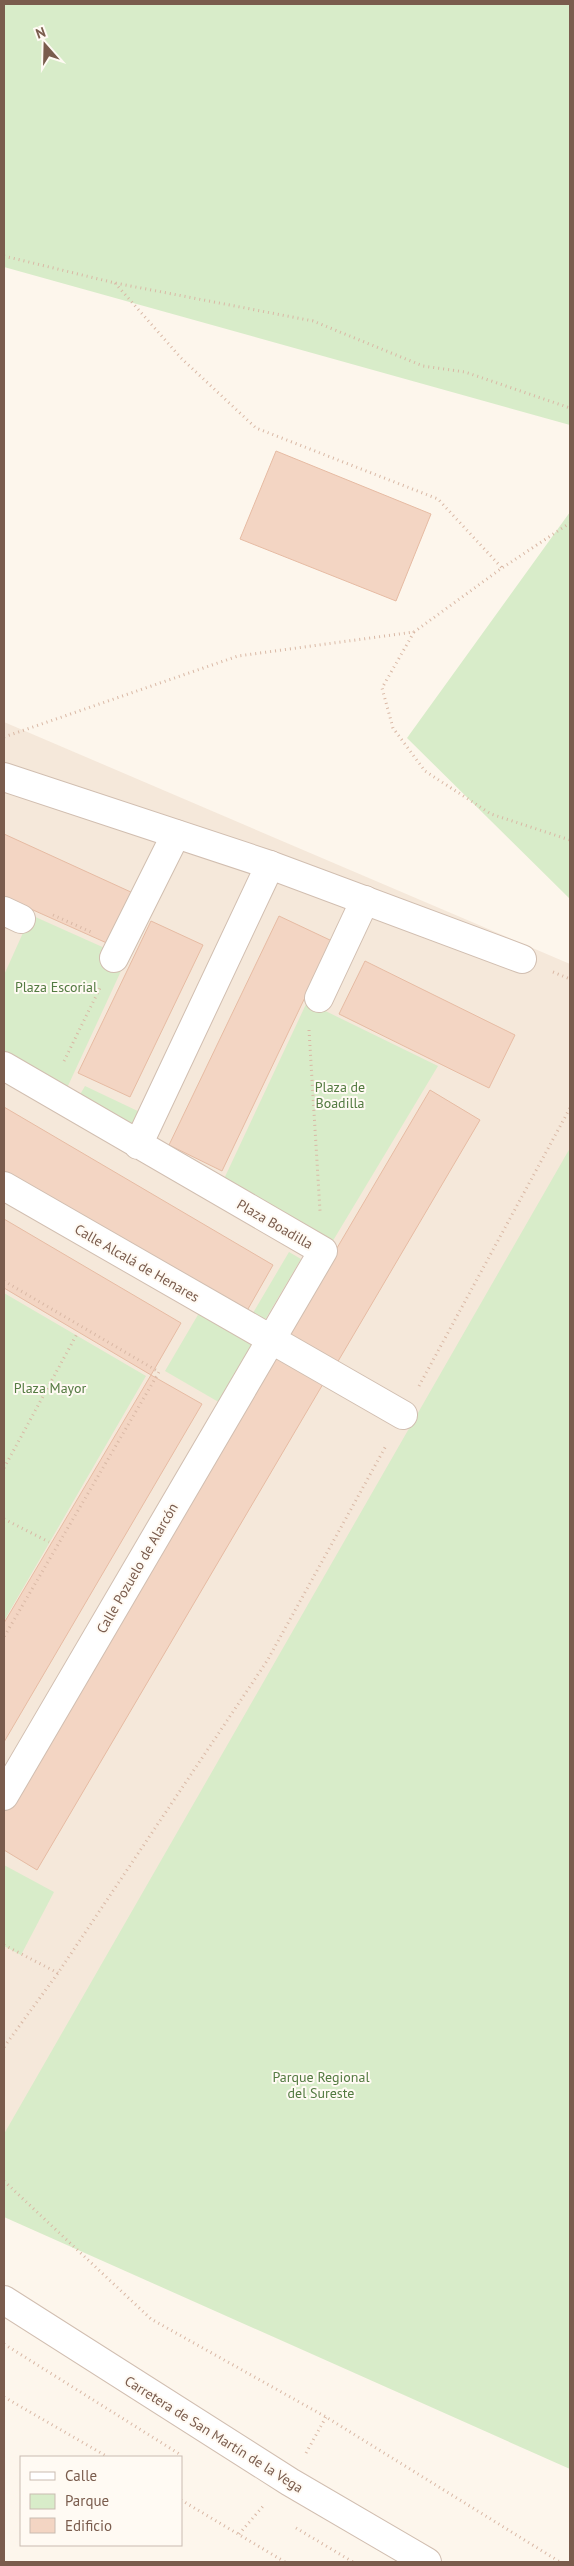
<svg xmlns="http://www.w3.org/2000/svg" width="574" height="2566" viewBox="0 0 574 2566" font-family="'PT Sans',sans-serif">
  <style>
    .residential { fill: #f5e8da }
    .green { fill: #d8ecc9 }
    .building { fill: #f3d5c3; stroke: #e6bba3 }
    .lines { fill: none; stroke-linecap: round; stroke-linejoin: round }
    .pedestrian-casing { stroke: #d1beb0; stroke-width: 30 }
    .minor-casing { stroke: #d1beb0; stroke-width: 30 }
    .tertiary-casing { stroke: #d1beb0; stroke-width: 30 }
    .path { stroke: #d9b8a5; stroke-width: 3; stroke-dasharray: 1 4; stroke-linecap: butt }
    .pedestrian { stroke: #fff; stroke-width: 28 }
    .minor { stroke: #fff; stroke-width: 28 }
    .tertiary { stroke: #fff; stroke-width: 28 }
    .labels { text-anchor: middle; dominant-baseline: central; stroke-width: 4; stroke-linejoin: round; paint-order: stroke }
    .park-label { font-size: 14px; fill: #537a41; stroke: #fffaf3 }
    .street-label { font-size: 14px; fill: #7a5c4d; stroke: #fffaf3 }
  </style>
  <rect width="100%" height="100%" fill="#fdf6ec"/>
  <path class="residential" d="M 4,722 L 570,964 L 570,1160 L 4,2144 Z"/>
  <path class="green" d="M 4,4 L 570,4 L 570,425 L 4,267 Z
    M 570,512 L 570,899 L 407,738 Z
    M 31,915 L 127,958 L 67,1088 L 4,1054 L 4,975 Z
    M 307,1002 L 438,1066 L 331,1244 L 223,1181 Z
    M 85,1086 L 144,1114 L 136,1130 L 78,1098 Z
    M 570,1148 L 570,2469 L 4,2217 L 4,2134 Z
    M 289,1252 L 301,1259 L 262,1325 L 250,1318 Z
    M 4,1293 L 146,1376 L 4,1621 Z
    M 199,1313 L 256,1347 L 222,1404 L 165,1371 Z
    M 4,1865 L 54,1892 L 21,1955 L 4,1946 Z"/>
  <path class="building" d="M 276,451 L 431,514 L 396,601 L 240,539 Z
    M 4,834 L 133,893 L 109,944 L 4,897 Z
    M 279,916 L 332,941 L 222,1171 L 169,1145 Z
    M 151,921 L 203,945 L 130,1097 L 78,1073 Z
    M 365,961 L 515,1035 L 489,1088 L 339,1014 Z
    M 430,1090 L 480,1120 L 337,1363 L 287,1333 Z
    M 4,1107 L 273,1265 L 244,1316 L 4,1175 Z
    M 4,1219 L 181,1323 L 151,1375 L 4,1288 Z
    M 272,1354 L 323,1384 L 37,1870 L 4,1850 L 4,1811 Z
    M 151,1375 L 202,1404 L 4,1742 L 4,1623 Z"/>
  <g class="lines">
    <g class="pedestrian-casing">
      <path id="pedestrian" d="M 4,911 L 21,919
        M 114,958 L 176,834
        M 319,998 L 365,900
        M 4,1066 L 323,1251 L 4,1796
        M 138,1145 L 270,865
        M 4,1186 L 403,1415"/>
    </g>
    <g class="minor-casing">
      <path id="minor" d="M 4,777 L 270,865 L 522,959"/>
    </g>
    <g class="tertiary-casing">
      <path id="tertiary" d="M 4,2300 L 290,2482 L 427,2562"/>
    </g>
    <path class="path" d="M 4,256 L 115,283 L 313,321 L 423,366 L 465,372 L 570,408
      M 115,283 L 181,358 L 256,428 L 438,499 L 502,568
      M 414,632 L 382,688 L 393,728 L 425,771 L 491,814 L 570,840
      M 4,737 L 238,656 L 414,632 L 502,568 L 570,523
      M 53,915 L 91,932
      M 553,972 L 570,979
      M 309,1030 L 320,1211
      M 64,1061 L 100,988
      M 4,1281 L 159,1372 L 4,1637
      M 419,1386 L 570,1108
      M 4,1468 L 78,1332
      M 4,1519 L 49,1542
      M 4,1945 L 58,1973
      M 4,2047 L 58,1973 L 267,1661 L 387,1444
      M 4,2181 L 151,2319 L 326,2417 L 560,2562
      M 4,2344 L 181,2455
      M 4,2397 L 108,2457
      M 306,2453 L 326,2417
      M 181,2500 L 285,2562
      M 296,2528 L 353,2562
      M 239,2534 L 265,2504"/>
    <use href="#pedestrian" class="pedestrian"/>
    <use href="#minor" class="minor"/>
    <use href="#tertiary" class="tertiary"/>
  </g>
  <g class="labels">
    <g class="park-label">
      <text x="56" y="987">Plaza Escorial</text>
      <text x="340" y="1087">Plaza de<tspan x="340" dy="16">Boadilla</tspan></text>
      <text x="50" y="1388">Plaza Mayor</text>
      <text x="321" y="2077">Parque Regional<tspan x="321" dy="16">del Sureste</tspan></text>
    </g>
    <g class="street-label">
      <text transform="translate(275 1224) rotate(30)">Plaza Boadilla</text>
      <text transform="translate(137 1263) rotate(30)">Calle Alcalá de Henares</text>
      <text transform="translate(137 1568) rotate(-60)">Calle Pozuelo de Alarcón</text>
      <text transform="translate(214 2434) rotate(32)">Carretera de San Martín de la Vega</text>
    </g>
  </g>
  <rect width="574" height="2566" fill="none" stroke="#7a5c4d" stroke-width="10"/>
  <rect x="20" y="2456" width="162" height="90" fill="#fffaf3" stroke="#cabbb1"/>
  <rect x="30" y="2472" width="25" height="8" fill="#ffffff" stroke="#cabbb1"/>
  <text x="65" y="2481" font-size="15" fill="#7a5c4d">Calle</text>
  <rect x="30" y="2494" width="25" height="15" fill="#d8ecc9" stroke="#cabbb1"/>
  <text x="65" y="2506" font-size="15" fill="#7a5c4d">Parque</text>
  <rect x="30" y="2518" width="25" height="15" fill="#f3d5c3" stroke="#cabbb1"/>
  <text x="65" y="2531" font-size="15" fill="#7a5c4d">Edificio</text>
  <g transform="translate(45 45) rotate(340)" stroke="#fffaf3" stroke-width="4" paint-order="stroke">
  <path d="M0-4L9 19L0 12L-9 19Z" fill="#7a5c4d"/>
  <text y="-8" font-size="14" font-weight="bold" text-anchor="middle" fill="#7a5c4d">N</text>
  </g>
</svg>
